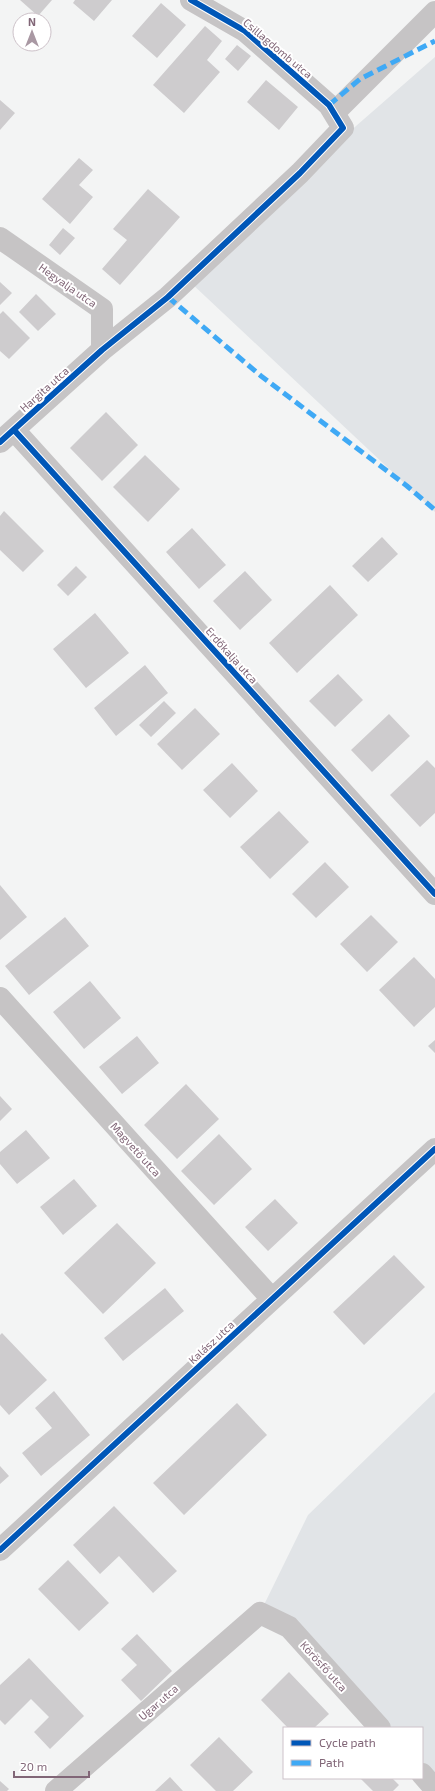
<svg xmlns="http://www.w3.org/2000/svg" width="435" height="1791" viewBox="0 0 435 1791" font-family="'Exo 2',sans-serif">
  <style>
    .green { fill: #e1e4e7 }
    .building { fill: #ceccce }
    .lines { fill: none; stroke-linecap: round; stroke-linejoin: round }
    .minor { stroke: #c6c4c5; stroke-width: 22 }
    .quiet { stroke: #3fa9f5; stroke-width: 5; stroke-dasharray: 10 5; stroke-linecap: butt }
    .cycleway-casing { stroke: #fff; stroke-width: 8 }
    .cycleway { stroke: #0057b8; stroke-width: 6 }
    .labels { text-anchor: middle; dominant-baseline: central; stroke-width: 4; stroke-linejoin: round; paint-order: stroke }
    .street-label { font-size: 11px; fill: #816677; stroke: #fff }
  </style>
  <rect width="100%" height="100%" fill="#f3f4f4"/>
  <path class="green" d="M 435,57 L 435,512 L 190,282 L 356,126 Z
    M 435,1392 L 435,1789 L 422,1774 L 422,1728 L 380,1728 L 260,1613 L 308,1515 Z"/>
  <path class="building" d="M 20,0 L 52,0 L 38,16 Z
    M 75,0 L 112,0 L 94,21 L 73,3 Z
    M 161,3 L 186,25 L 157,58 L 132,36 Z
    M 205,26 L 222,41 L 207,60 L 220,72 L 184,113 L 153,85 Z
    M 237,45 L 251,56 L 238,71 L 225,59 Z
    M 266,80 L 298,107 L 279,130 L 247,102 Z
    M 0,100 L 15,113 L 0,130 Z
    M 79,158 L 93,170 L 79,185 L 93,197 L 70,224 L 42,199 Z
    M 148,189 L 180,217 L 120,285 L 102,269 L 127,240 L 113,229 Z
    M 63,228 L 75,238 L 60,255 L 49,245 Z
    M 0,282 L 12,293 L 0,305 Z
    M 36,294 L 56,314 L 38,331 L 19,312 Z
    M 3,311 L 30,338 L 9,359 L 0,351 L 0,314 Z
    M 106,412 L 138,445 L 102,481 L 70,448 Z
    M 145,455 L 180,489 L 148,522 L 113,487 Z
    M 4,511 L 44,551 L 23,572 L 0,550 L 0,516 Z
    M 192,528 L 226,565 L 199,589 L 166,552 Z
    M 382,537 L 398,554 L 368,582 L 352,566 Z
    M 76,566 L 87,577 L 68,596 L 57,585 Z
    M 245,571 L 272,600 L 240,630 L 213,601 Z
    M 330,585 L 358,615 L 297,673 L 269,643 Z
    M 95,613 L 129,653 L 86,688 L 53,649 Z
    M 145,665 L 168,693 L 116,736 L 94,708 Z
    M 338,674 L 363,700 L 335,727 L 309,701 Z
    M 164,701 L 176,713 L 151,737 L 139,725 Z
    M 195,708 L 220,734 L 182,770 L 157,744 Z
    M 389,714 L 410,736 L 372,772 L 351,750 Z
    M 427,760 L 435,768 L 435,813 L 420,827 L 390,795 Z
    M 232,763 L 258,791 L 230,818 L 203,790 Z
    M 279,811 L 309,842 L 270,879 L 240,847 Z
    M 325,862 L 349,887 L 316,918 L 292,894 Z
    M 0,885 L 27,917 L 0,940 Z
    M 371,915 L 398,942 L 367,972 L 340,944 Z
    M 65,917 L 89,946 L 29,995 L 5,966 Z
    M 414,957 L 435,979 L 435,1007 L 414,1027 L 379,990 Z
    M 90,981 L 121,1018 L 84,1049 L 53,1012 Z
    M 137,1036 L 159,1063 L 122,1094 L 99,1067 Z
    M 435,1040 L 435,1053 L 428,1046 Z
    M 186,1084 L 219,1119 L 177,1159 L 144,1125 Z
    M 0,1096 L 12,1109 L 0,1121 Z
    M 26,1130 L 50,1158 L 17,1184 L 0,1164 L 0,1152 Z
    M 219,1134 L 252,1169 L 214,1205 L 181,1171 Z
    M 74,1179 L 97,1206 L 63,1235 L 40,1207 Z
    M 275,1199 L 298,1223 L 268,1251 L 245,1227 Z
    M 117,1223 L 156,1263 L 103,1314 L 64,1273 Z
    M 394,1255 L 425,1287 L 364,1345 L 333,1312 Z
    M 165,1288 L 184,1311 L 123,1361 L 104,1338 Z
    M 2,1333 L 47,1380 L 9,1415 L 0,1405 L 0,1335 Z
    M 54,1391 L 90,1435 L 41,1476 L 22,1453 L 52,1428 L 35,1408 Z
    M 237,1403 L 267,1435 L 184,1515 L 153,1483 Z
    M 0,1466 L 9,1476 L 0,1484 Z
    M 114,1506 L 177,1571 L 153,1593 L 119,1556 L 100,1574 L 73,1545 Z
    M 68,1560 L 109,1603 L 79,1631 L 38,1589 Z
    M 137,1634 L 172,1671 L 141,1701 L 121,1680 L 137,1665 L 121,1649 Z
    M 29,1658 L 84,1716 L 50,1749 L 34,1732 L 49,1717 L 31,1699 L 5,1725 L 0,1720 L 0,1685 Z
    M 289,1672 L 329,1714 L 314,1728 L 288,1728 L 261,1700 Z
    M 219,1737 L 253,1772 L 233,1791 L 216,1791 L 190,1765 Z
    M 170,1777 L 183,1791 L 155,1791 Z
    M 360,1778 L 392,1778 L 399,1785 L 393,1791 L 373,1791 Z
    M 0,1781 L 9,1789 L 7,1791 L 0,1791 Z"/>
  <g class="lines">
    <path class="minor" d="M 334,113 L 435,12
      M 0,238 L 102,309 L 102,350
      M 14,430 L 435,894
      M 0,442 L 102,350 L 168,297 L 300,173 L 343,128 L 329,105 L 245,31 L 191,0
      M 0,998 L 272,1299
      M 0,1550 L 435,1149
      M 422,1774 L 435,1789
      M 56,1791 L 260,1613 L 289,1627 L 380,1728"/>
    <path class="quiet" d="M 329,105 L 360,79 L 435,41
      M 168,297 L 261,376 L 407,486 L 435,510"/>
    <g class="cycleway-casing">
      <path id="cycleway" d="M 14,430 L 435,894
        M 0,442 L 102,350 L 168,297 L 300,173 L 343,128 L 329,105 L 245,31 L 191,0
        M 0,1550 L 435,1149"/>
    </g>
    <use href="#cycleway" class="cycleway"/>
  </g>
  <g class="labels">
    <g class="street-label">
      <text transform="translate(278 48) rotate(40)">Csillagdomb utca</text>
      <text transform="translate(68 285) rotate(35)">Hegyalja utca</text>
      <text transform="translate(44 389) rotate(-42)">Hargita utca</text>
      <text transform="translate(232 655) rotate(48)">Erdőkalja utca</text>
      <text transform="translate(136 1149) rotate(48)">Magvető utca</text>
      <text transform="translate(211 1342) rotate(-43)">Kalász utca</text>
      <text transform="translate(324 1666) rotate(48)">Körösfő utca</text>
      <text transform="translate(158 1702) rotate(-41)">Ugar utca</text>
    </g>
  </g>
  <rect x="283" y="1727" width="140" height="52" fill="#ffffff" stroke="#cdc2c9"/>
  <rect x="291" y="1740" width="20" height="6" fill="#0057b8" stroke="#cdc2c9"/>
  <text x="319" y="1747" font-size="12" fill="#816677">Cycle path</text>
  <rect x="291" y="1760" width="20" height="6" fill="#3fa9f5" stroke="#cdc2c9"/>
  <text x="319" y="1767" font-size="12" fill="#816677">Path</text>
  <g transform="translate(32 32)"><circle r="19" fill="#ffffff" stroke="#cdc2c9"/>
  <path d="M0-3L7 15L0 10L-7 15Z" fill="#a998a3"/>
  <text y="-6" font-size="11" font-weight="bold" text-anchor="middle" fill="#816677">N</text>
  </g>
  <path d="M14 1771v6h75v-6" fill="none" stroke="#816677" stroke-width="2"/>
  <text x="20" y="1771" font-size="12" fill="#816677" stroke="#ffffff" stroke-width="3" paint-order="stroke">20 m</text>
</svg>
